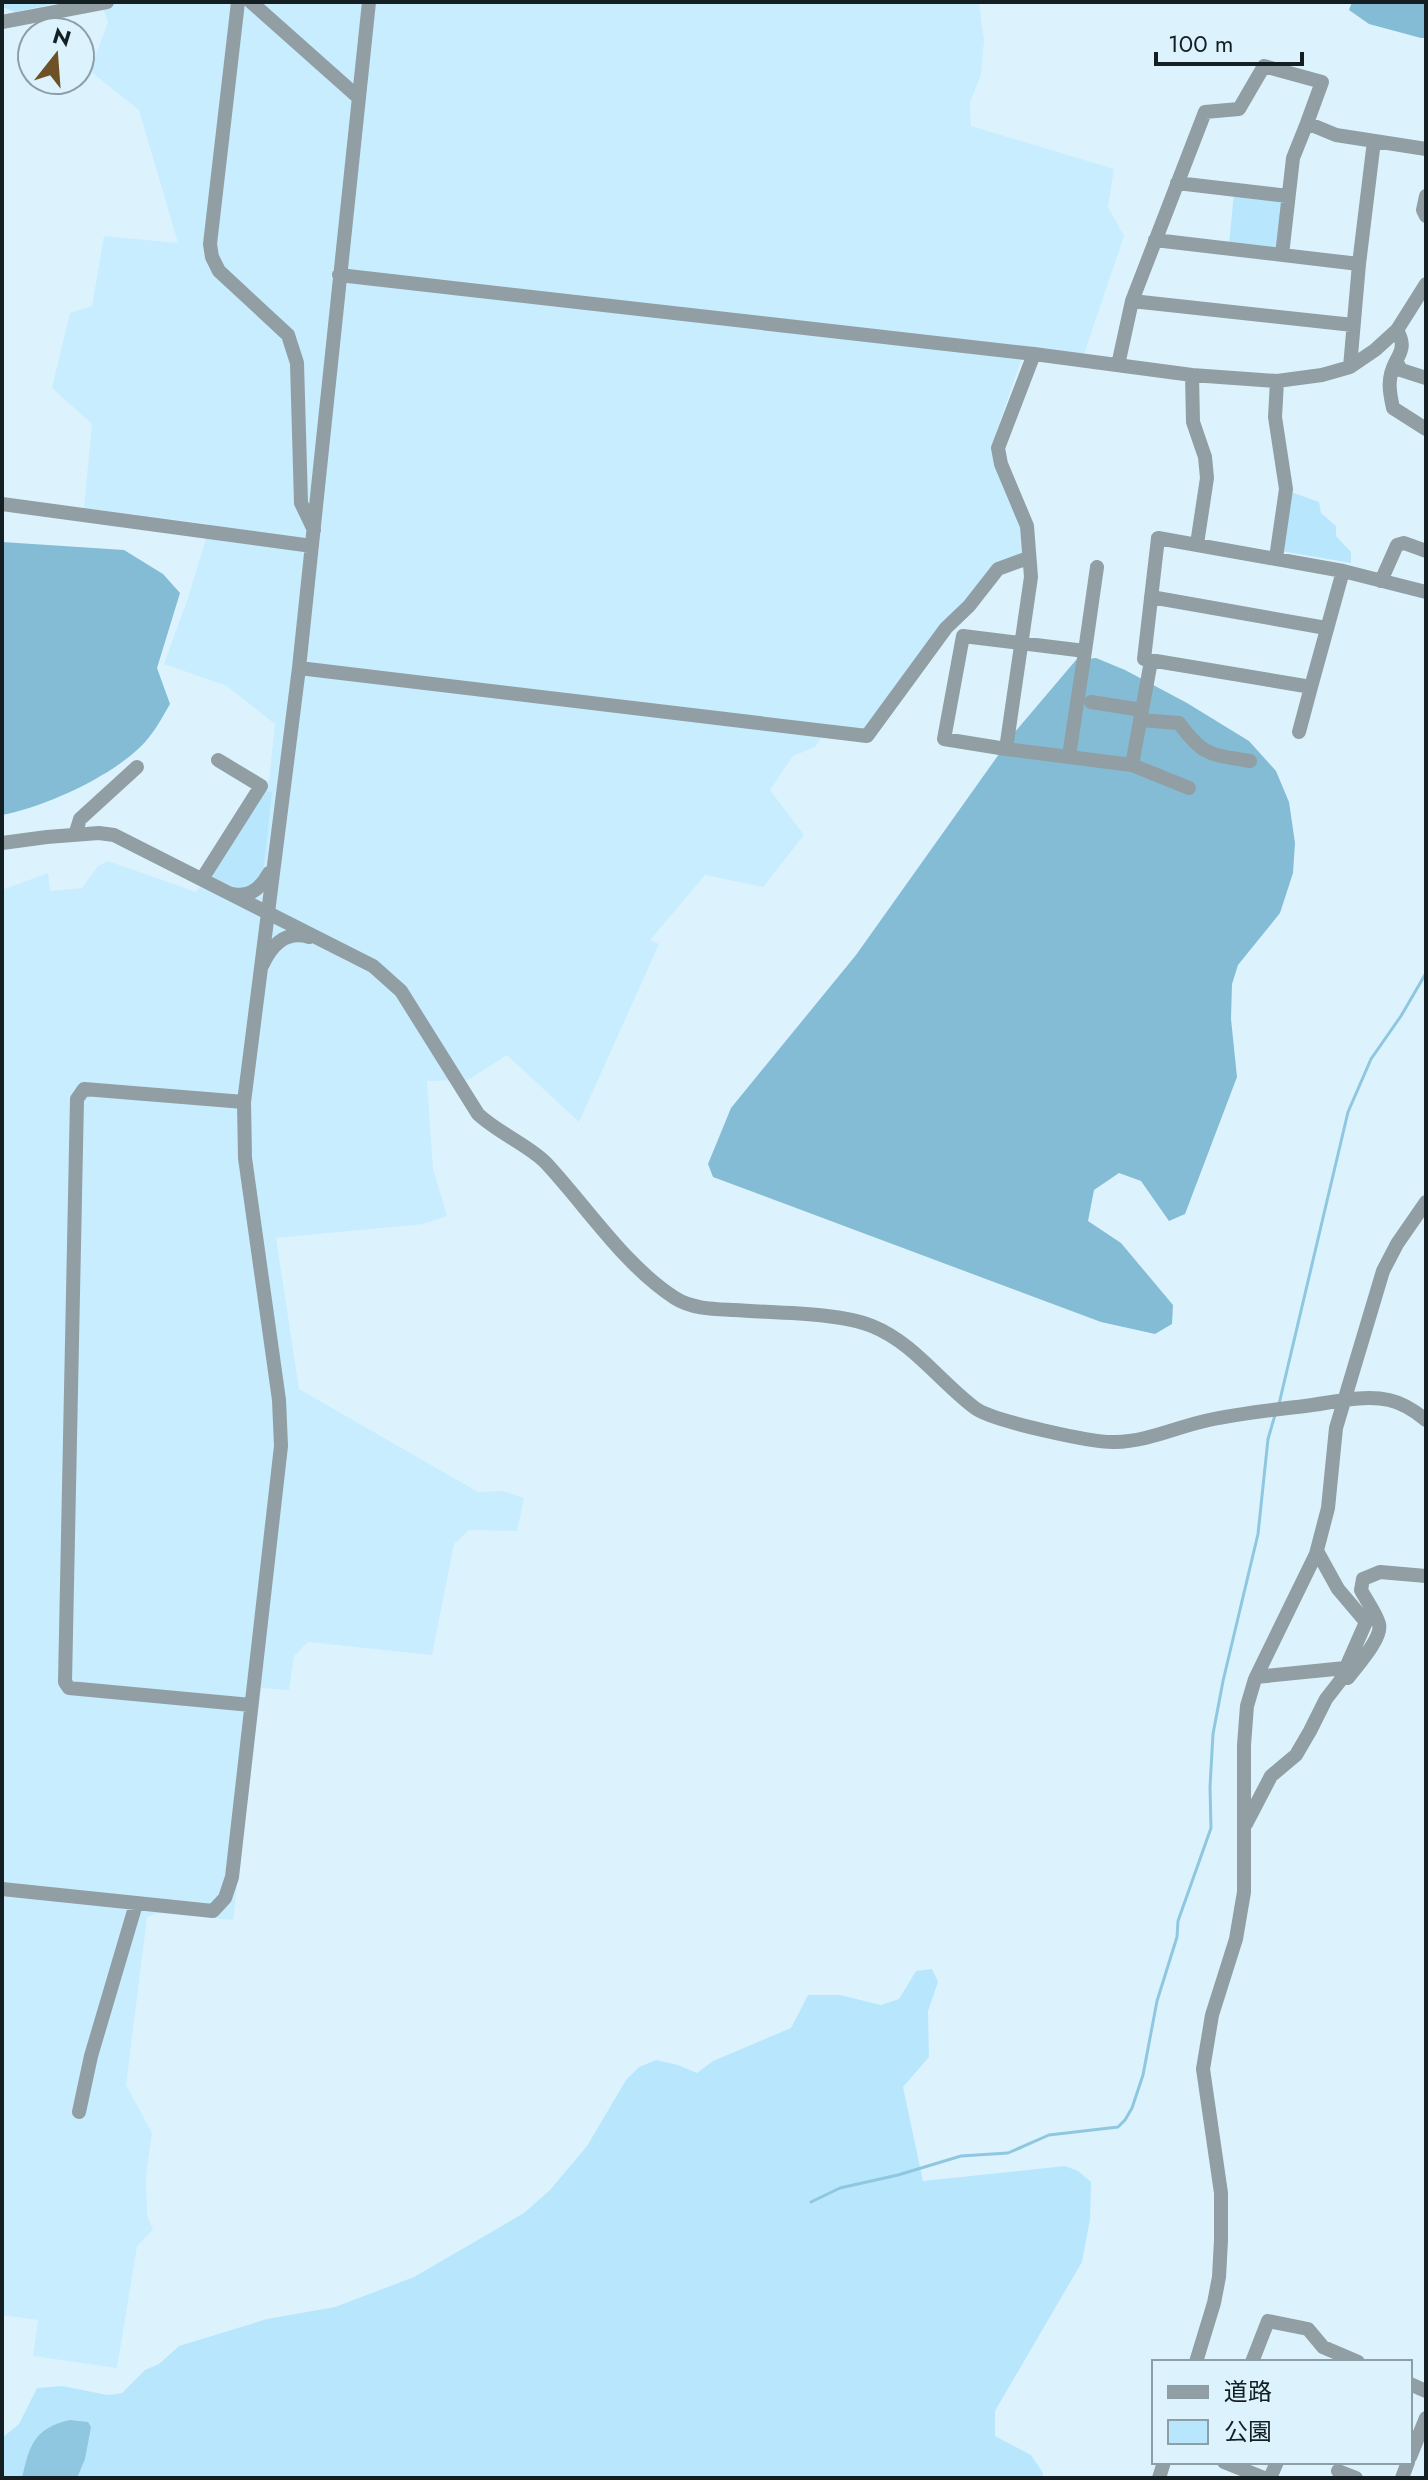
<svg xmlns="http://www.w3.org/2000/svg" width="1428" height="2480" viewBox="0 0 1428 2480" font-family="Jost,'Noto Sans JP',sans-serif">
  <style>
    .built { fill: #c7edff }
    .green { fill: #b8e7fd }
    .forest { fill: #84bcd5 }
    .water { fill: #8fc7e0 }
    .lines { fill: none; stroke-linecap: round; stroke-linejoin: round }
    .stream { stroke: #8fc7e0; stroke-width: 3 }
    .minor { stroke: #919ea3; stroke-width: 14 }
  </style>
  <rect width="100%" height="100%" fill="#dcf3fe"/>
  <path class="built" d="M 101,2 L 979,2 L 984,40 L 981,74 L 970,103 L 971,126 L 1114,169 L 1108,207 L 1124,236 L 1084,354 L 1026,346 L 991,447 L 1022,527 L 1023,556 L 1000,564 L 867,731 L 829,727 L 815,747 L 793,756 L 770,790 L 804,835 L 763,887 L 705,875 L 650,940 L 659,944 L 579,1122 L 507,1055 L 468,1080 L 427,1081 L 433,1169 L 447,1216 L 423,1224 L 276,1238 L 299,1389 L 478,1492 L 503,1491 L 524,1498 L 517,1531 L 469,1530 L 454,1544 L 432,1655 L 308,1642 L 294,1656 L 289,1690 L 261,1688 L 233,1920 L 157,1913 L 147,1917 L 126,2085 L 152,2133 L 146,2176 L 147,2215 L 153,2230 L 137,2246 L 117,2368 L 33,2356 L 38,2320 L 2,2315 L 2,890 L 48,873 L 50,891 L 82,888 L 98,866 L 108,861 L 196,892 L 210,875 L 269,780 L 275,724 L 227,686 L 164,664 L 188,598 L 205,542 L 208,524 L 84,508 L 92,424 L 52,388 L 70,313 L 92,306 L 104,236 L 178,243 L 139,110 L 90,71 L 108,22 Z"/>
  <path class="green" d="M 2,2 L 63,2 L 15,12 L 2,7 Z
    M 1234,192 L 1285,199 L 1279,251 L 1229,245 Z
    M 1291,492 L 1319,502 L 1321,513 L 1336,526 L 1336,536 L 1351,552 L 1351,563 L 1281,551 Z
    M 262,791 L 272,792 L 264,866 C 252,901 234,888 210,875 Z
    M 932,1969 L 938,1982 L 928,2011 L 929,2057 L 903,2087 L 923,2181 L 1065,2166 L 1078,2171 L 1091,2182 L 1090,2219 L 1082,2262 L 995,2411 L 995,2436 L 1031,2455 L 1043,2473 L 1042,2478 L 2,2478 L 2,2438 L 19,2424 L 37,2388 L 62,2386 L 108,2395 L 122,2393 L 145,2370 L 159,2364 L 179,2346 L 267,2319 L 335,2307 L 414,2277 L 524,2213 L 550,2190 L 587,2146 L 626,2080 L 639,2067 L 656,2060 L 678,2065 L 697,2073 L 713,2061 L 791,2028 L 808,1995 L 840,1995 L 881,2005 L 899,1999 L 916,1971 Z"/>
  <path class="forest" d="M 1352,2 L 1426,2 L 1426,38 L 1421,38 L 1369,24 L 1349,10 Z
    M 2,542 L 124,550 L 163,574 L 180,593 L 157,668 L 170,704 C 164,714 158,726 150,736 C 123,772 46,807 2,815 Z
    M 1096,658 L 1125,670 L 1187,703 L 1249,741 L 1276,771 L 1289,802 L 1295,843 L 1293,873 L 1280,913 L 1238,965 L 1232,984 L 1231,1019 L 1237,1077 L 1185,1214 L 1169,1221 L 1141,1181 L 1119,1173 L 1094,1190 L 1088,1221 L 1121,1243 L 1173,1305 L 1172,1324 L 1155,1334 L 1101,1322 L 713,1177 L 708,1164 L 731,1108 L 856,955 L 1014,733 L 1076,660 Z"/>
  <path class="water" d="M 70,2420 L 88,2422 L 91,2427 L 85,2459 L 77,2478 L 22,2478 C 29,2446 34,2428 70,2420 Z"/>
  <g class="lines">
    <path class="stream" d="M 1279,1404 L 1348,1112 L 1371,1059 L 1401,1016 L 1426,973
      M 811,2202 L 840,2188 L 898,2175 L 961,2156 L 1008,2153 L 1049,2135 L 1118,2127 L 1125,2120 L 1132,2108 L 1143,2075 L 1157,2001 L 1177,1937 L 1178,1921 L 1211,1828 L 1210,1787 L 1213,1734 L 1223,1681 L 1258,1534 L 1268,1439 L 1275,1415"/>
    <path class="minor" d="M 238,2 L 210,244 L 212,257 L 219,271 L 288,335 L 297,363 L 301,503 L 314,530
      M 251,2 L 359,98
      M 2,22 L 107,2
      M 1177,183 L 1288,196
      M 1426,196 L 1423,210 L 1426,216
      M 1155,240 L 1359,264
      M 1282,255 L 1293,158 L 1307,123
      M 339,275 L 1034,354 L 1192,375 L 1277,381 L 1322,375 L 1350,367 L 1375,350 L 1397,330 L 1426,284
      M 1132,301 L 1353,325
      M 1397,330 C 1404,343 1403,349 1396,361 L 1401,370 L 1426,378
      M 1034,354 L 998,448 L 1001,464 L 1027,526 L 1031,577 L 1006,749 L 1132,765 L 1151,661
      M 1396,361 C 1387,378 1389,390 1393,408 L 1426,429
      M 1118,365 L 1132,301 L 1205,112 L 1239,109 L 1264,66 L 1322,82 L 1307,123 L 1336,135 L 1426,149
      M 1350,367 L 1359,264 L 1374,141
      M 1192,375 L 1193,422 L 1205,457 L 1207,478 L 1197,544
      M 2,504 L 312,546
      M 1276,558 L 1286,489 L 1275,417 L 1277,381
      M 1343,571 L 1311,687 L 1144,659 L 1158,538 L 1343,571 L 1426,592
      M 1381,581 L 1397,545 L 1404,543 L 1426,551
      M 1151,597 L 1326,628
      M 1085,651 L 1097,567
      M 299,668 L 867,736 L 946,628 L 969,606 L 998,569 L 1028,558
      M 1091,702 L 1142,710
      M 1140,720 L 1179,723 C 1204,757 1210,754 1250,761
      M 1299,732 L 1311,687
      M 1006,749 L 944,739 L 963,636 L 1085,651 L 1069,756
      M 1132,765 L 1189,788
      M 75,835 L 80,819 L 137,767
      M 2,843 L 47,837 L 99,833 L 114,835 L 373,966 L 401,991 L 478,1114 C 498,1133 530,1146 546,1163 C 587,1207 625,1266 675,1298 C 692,1309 715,1309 734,1310 C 772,1313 838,1312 872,1326 C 914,1343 939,1381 975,1408 C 992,1421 1093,1443 1115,1442 C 1147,1442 1179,1426 1209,1420 C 1241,1413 1273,1410 1305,1406 C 1331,1403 1363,1394 1389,1400 C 1403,1403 1415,1411 1426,1420
      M 202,879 L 261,786 L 218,760
      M 233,894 C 250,898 261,888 269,873
      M 262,966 C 271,946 285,930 309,937
      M 244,1102 L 84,1089 L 77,1099 L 65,1682 L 69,1688 L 251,1705
      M 1256,1677 L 1345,1668
      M 1348,1678 C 1356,1667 1383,1638 1379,1624 C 1376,1613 1366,1600 1361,1590 L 1363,1579 L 1380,1572 L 1426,1576
      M 1246,1824 L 1271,1776 L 1296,1755 L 1310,1731 L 1326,1699 L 1340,1681 L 1366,1622 L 1338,1589 L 1317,1551
      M 2,1889 L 213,1911 L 225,1898 L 232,1877 L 281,1446 L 279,1400 L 245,1158 L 244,1102 L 299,668 L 369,2
      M 79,2112 L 91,2056 L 136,1904
      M 1196,2362 L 1214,2303 L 1219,2277 L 1221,2240 L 1221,2193 L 1203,2069 L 1212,2015 L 1236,1939 L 1244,1892 L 1244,1745 L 1247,1706 L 1255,1679 L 1316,1554 L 1328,1508 L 1336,1428 L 1383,1271 L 1397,1244 L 1426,1202
      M 1252,2362 L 1268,2321 L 1308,2329 L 1323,2347 L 1358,2362
      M 1410,2384 L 1426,2391
      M 1410,2457 L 1426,2418
      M 1224,2462 L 1264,2478
      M 1338,2471 L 1356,2478
      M 1159,2478 L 1164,2462
      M 1270,2478 L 1277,2462
      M 1402,2478 L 1408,2462"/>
  </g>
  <rect width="1428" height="2480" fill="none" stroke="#141f23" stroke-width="8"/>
  <rect x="1152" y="2360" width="260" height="104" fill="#dcf3fe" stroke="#8c9ea6" stroke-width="2"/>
  <rect x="1168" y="2386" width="40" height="12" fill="#919ea3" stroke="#8c9ea6" stroke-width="2"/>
  <text x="1224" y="2400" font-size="24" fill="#141f23">道路</text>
  <rect x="1168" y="2420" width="40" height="24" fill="#b8e7fd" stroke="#8c9ea6" stroke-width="2"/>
  <text x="1224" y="2440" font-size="24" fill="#141f23">公園</text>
  <g transform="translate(56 56) rotate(17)"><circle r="38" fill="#dcf3fe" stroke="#8c9ea6" stroke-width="2"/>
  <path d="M0-6L14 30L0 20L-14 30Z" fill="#6e5225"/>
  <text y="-12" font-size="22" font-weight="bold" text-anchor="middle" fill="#141f23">N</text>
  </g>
  <path d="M1156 52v12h146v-12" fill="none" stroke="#141f23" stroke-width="4"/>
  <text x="1168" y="52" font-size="24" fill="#141f23" stroke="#dcf3fe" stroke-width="6" paint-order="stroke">100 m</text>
</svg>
